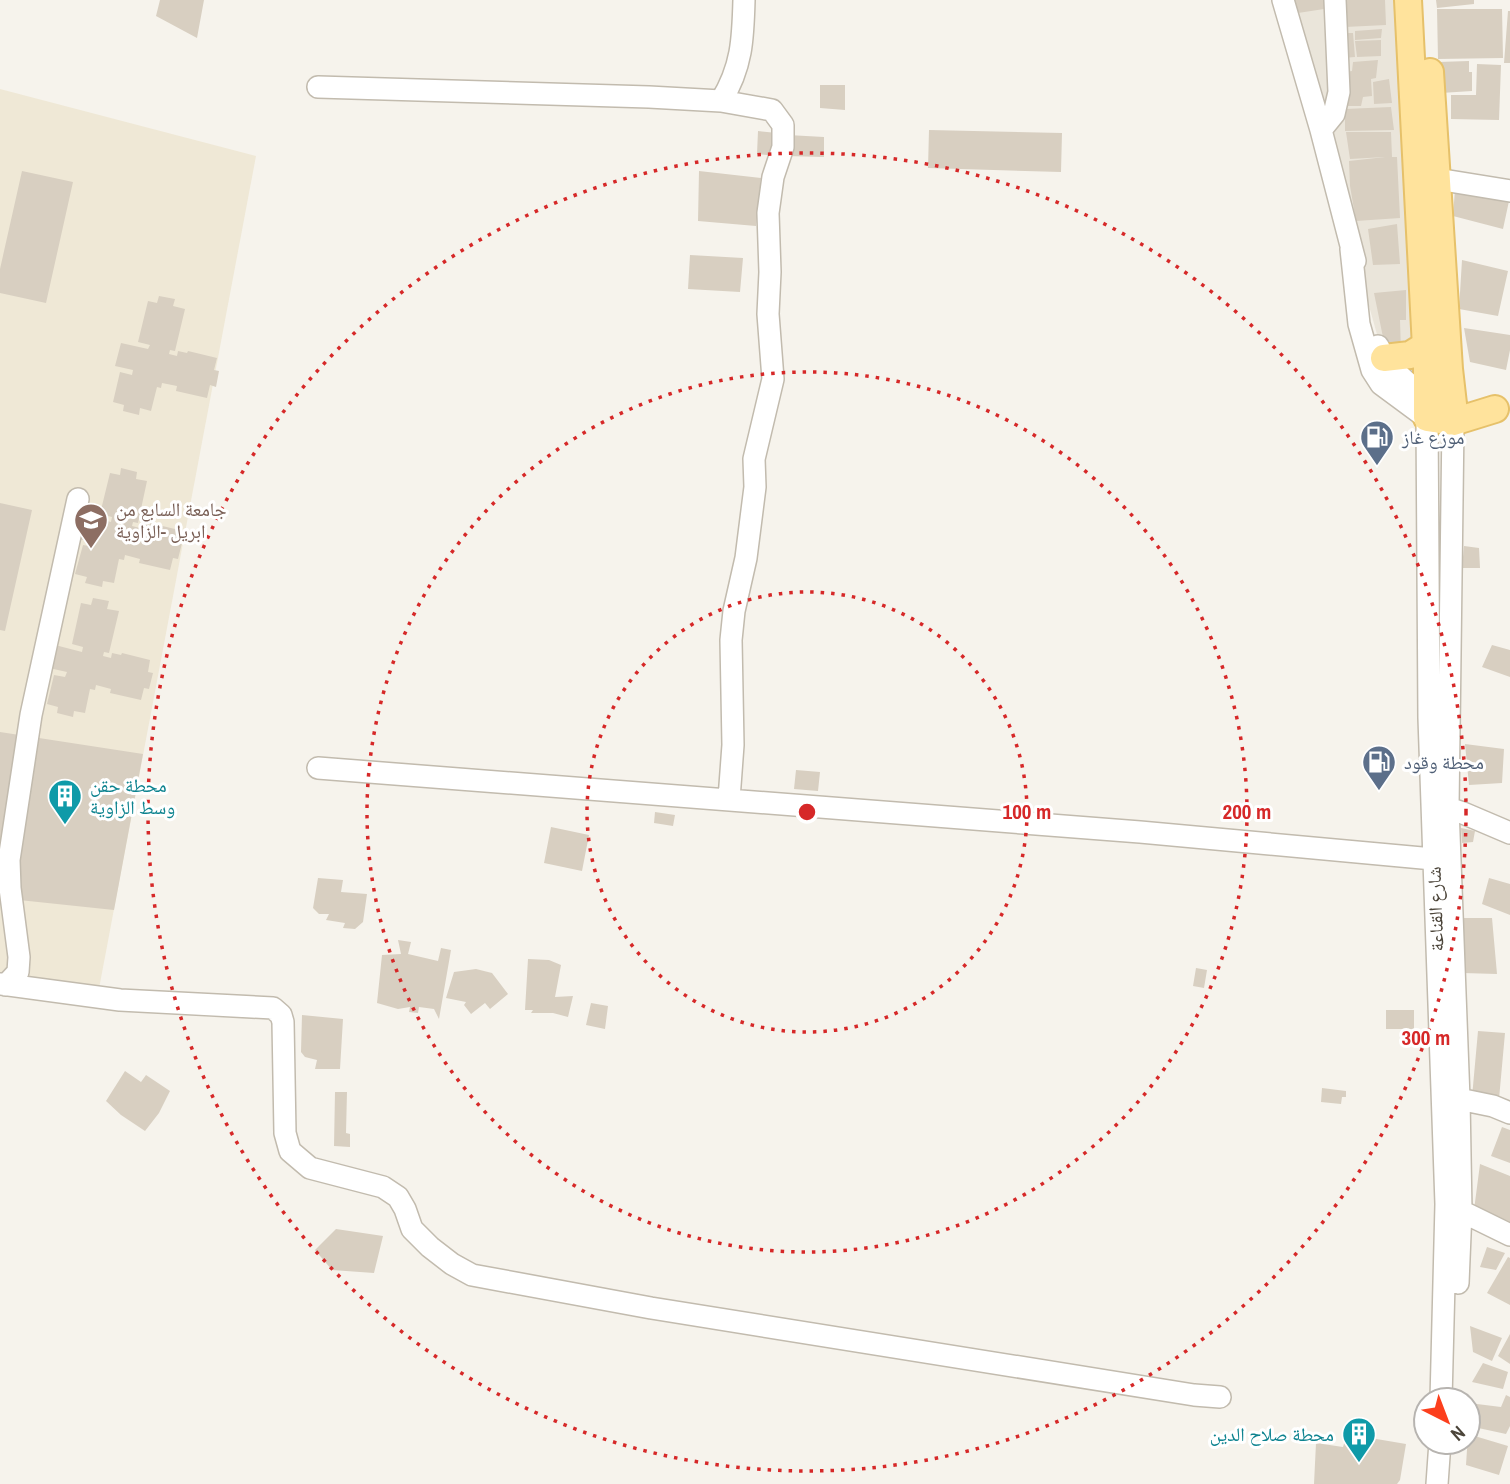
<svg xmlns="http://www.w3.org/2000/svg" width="1510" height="1484" viewBox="0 0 1510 1484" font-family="'Archivo Narrow','Noto Naskh Arabic',sans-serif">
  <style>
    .residential { fill: #eae5da }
    .education { fill: #efe8d6 }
    .building { fill: #d8cfc1 }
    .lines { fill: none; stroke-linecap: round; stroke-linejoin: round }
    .minor-casing { stroke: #c2bbae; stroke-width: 24 }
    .major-casing { stroke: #e6c16a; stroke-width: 30 }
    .minor { stroke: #fff; stroke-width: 21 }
    .major { stroke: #ffe39c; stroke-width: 26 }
    .ring { fill: none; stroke: #d62828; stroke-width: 3.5; stroke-dasharray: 3.5 7 }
    .labels { text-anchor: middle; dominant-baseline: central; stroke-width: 6; stroke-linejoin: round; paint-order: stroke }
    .service-label { font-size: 19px; fill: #4e5e75; stroke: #fff; text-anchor: start }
    .education-label { font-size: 19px; fill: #785e54; stroke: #fff; text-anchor: start }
    .culture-label { font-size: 19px; fill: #0d838f; stroke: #fff; text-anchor: start }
    .street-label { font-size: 19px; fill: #4b4439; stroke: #fff }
    .centre { fill: #d62828; stroke: #fff; stroke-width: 3.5 }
    .ring-label { font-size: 21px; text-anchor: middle; font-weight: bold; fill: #d62828; stroke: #fff; stroke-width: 6; stroke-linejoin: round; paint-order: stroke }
  </style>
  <rect width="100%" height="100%" fill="#f6f3ec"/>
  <path class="residential" d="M 1283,0 L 1406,0 L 1423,340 L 1380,345 Z"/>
  <path class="education" d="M 0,89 L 256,156 L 98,994 L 0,975 Z"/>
  <path class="building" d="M 160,0 L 204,0 L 197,38 L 156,16 Z
    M 1295,0 L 1324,0 L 1324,9 L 1298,13 Z
    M 1342,0 L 1385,0 L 1386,25 L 1345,27 Z
    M 1436,0 L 1474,0 L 1474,4 L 1437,8 Z
    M 1437,9 L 1502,9 L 1503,58 L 1438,59 Z
    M 1508,11 L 1510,11 L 1510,63 L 1504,63 Z
    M 1382,29 L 1381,38 L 1355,40 L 1355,31 Z
    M 1343,33 L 1353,33 L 1355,57 L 1342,58 Z
    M 1381,40 L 1381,56 L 1357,57 L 1355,41 Z
    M 1378,60 L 1376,78 L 1371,79 L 1372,96 L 1363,97 L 1361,106 L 1348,106 L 1344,72 L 1352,71 L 1353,62 Z
    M 1469,61 L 1469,72 L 1472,72 L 1472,91 L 1441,93 L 1438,62 Z
    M 1477,64 L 1501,65 L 1499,120 L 1451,119 L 1451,95 L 1476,95 Z
    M 1389,79 L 1392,103 L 1374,104 L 1373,82 Z
    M 820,85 L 845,85 L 845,110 L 820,108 Z
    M 1391,107 L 1394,130 L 1345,131 L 1345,109 Z
    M 929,130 L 1062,133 L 1061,172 L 928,168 Z
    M 758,131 L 777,133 L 776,156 L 757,154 Z
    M 1346,132 L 1391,132 L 1392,157 L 1397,157 L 1400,218 L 1356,221 L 1350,186 L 1349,161 L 1385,157 L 1350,159 Z
    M 788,135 L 824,137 L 824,157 L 786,156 Z
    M 22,171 L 73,182 L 46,303 L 0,293 L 0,269 Z
    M 699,171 L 761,178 L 756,226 L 698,221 Z
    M 1455,189 L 1509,201 L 1503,229 L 1453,216 Z
    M 1397,224 L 1400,264 L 1373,265 L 1368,229 Z
    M 690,255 L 743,258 L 740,292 L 688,289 Z
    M 1462,260 L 1508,271 L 1498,316 L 1459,309 Z
    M 1406,290 L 1406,320 L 1400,320 L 1401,353 L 1386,352 L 1374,293 Z
    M 159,296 L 175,299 L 173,306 L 185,309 L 175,351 L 170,350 L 169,354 L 177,356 L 178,351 L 187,353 L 188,351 L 217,358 L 214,370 L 219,371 L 216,387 L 210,385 L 207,398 L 176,391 L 177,386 L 162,383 L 161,388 L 157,387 L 151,411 L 140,408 L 139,415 L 123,411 L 124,405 L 113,402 L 120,372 L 132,375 L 133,370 L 115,366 L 121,343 L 148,349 L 150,345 L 138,342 L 148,301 L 157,303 Z
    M 1464,328 L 1510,335 L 1510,350 L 1506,370 L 1470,362 Z
    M 121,468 L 137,472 L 136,479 L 147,481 L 138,523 L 133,522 L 132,526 L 140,528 L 141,523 L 150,525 L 150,523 L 179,530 L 176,542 L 182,543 L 178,559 L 173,558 L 170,570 L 139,563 L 140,559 L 125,555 L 124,560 L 119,559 L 114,583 L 103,581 L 102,587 L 85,583 L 87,577 L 75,574 L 83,545 L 94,547 L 95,542 L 78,539 L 84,515 L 111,522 L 112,517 L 100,514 L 110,473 L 120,475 Z
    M 0,503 L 32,510 L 5,631 L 0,630 Z
    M 1464,546 L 1479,548 L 1480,568 L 1462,568 Z
    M 93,598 L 109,601 L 107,609 L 119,611 L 109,653 L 104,652 L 103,656 L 111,658 L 112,653 L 121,655 L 122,653 L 150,660 L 148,672 L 153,673 L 149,689 L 144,688 L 141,700 L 110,693 L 111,689 L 96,685 L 95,690 L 90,689 L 85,713 L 74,711 L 73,717 L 57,713 L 58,707 L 47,704 L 54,675 L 65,677 L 67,672 L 49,668 L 55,645 L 82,652 L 83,647 L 72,644 L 81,603 L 91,605 Z
    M 1492,645 L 1510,650 L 1510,677 L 1482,667 Z
    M 0,732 L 143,754 L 114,910 L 0,898 Z
    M 1465,744 L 1504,749 L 1502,783 L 1469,785 Z
    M 796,770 L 820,772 L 818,791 L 794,789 Z
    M 655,812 L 675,815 L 673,826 L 654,823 Z
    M 551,827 L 589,835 L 582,871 L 544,863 Z
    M 1461,828 L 1475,831 L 1473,842 L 1462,843 Z
    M 318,878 L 343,880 L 341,892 L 367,894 L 363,922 L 355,929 L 343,928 L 345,923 L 326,920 L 329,914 L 319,914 L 313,908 Z
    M 1489,878 L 1510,884 L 1510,915 L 1482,904 Z
    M 1462,918 L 1492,918 L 1497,974 L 1463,973 Z
    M 398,940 L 411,942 L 408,954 L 438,961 L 441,948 L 451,950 L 439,1019 L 434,1009 L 419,1007 L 418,1013 L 409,1012 L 410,1007 L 398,1009 L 377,1003 L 382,955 L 401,954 Z
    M 528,959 L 549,960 L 561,965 L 555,997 L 573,996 L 568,1017 L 553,1013 L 531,1013 L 533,1010 L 525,1010 Z
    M 1196,968 L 1207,970 L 1204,988 L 1193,986 Z
    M 476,969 L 492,973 L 508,994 L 490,1009 L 485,1003 L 471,1014 L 464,1005 L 466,1002 L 446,998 L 454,972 Z
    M 591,1003 L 608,1006 L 605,1029 L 586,1025 Z
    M 1386,1010 L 1414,1010 L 1414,1029 L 1386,1029 Z
    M 302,1015 L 343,1019 L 340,1069 L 315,1069 L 317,1060 L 305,1057 L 301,1052 Z
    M 1478,1031 L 1505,1033 L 1499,1099 L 1472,1097 Z
    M 125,1071 L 141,1082 L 146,1075 L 170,1091 L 159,1113 L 145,1131 L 121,1115 L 106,1101 Z
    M 1322,1088 L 1346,1091 L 1346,1097 L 1342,1097 L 1341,1104 L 1321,1102 Z
    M 335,1092 L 347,1092 L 346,1133 L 350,1134 L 350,1147 L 334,1146 Z
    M 1502,1127 L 1510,1130 L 1510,1163 L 1491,1156 Z
    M 1480,1164 L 1510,1176 L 1510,1225 L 1474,1210 Z
    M 336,1229 L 383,1236 L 374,1273 L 332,1270 L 315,1250 Z
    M 1487,1247 L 1505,1253 L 1496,1270 L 1480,1267 Z
    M 1508,1257 L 1510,1258 L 1510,1305 L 1487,1293 Z
    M 1470,1326 L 1502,1338 L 1492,1361 L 1473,1352 Z
    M 1510,1334 L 1510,1364 L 1498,1356 Z
    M 1483,1363 L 1508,1372 L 1503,1389 L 1472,1382 Z
    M 1506,1395 L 1510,1397 L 1510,1426 L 1506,1434 L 1469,1426 L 1469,1403 L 1501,1407 Z
    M 1347,1434 L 1406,1444 L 1400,1480 L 1397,1484 L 1314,1484 L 1316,1443 L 1343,1447 Z
    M 1468,1434 L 1508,1446 L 1499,1475 L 1466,1465 Z"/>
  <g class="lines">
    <g class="minor-casing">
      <path id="minor" d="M 1283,0 L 1321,130 L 1355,261
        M 318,87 L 649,97 L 721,101 C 742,67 743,39 744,0
        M 721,101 L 772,110 L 783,125 L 783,147 L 773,177 L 768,213 L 770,272 L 768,314 L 773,379 L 754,459 L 755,487 L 746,558 L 734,611 L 731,640 L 733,745 L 729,799
        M 1321,130 L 1334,114 L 1339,92 L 1335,0
        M 1437,179 L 1510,191
        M 1351,249 L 1359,324 L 1372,370 L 1381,384 L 1427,418 L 1429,718 L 1446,1204 L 1441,1400
        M 1378,346 C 1389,369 1408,384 1427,399
        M 1453,422 L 1448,808 L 1459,1099 L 1461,1211 L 1458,1283
        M 318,768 L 1140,832 L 1433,859
        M 1448,808 L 1463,813 L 1510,833
        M 0,984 L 120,1000 L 273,1008 L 281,1015 L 283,1022 L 285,1133 L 290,1151 L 310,1168 L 383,1187 L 398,1197 L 405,1209 L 412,1229 L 430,1247 L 452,1264 L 472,1275 L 651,1308 L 1194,1395 L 1220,1397
        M 6,985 L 18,972 L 19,957 L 10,888 L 9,860 L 31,715 L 78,499
        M 1459,1099 L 1493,1106 L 1510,1113
        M 1461,1211 L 1510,1235
        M 1437,1484 L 1440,1442"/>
    </g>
    <g class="major-casing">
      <path id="major" d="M 1408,0 L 1427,367 L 1427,418 L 1453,422 L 1495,409
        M 1430,72 L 1449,369 L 1453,404 L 1453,422
        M 1384,358 L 1410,355 L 1426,345"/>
    </g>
    <use href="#minor" class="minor"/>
    <use href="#major" class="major"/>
  </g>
  <g class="ring">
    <circle cx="807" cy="812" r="220"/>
    <circle cx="807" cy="812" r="440"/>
    <circle cx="807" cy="812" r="659"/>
  </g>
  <defs>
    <g id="fuel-pin" transform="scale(1.75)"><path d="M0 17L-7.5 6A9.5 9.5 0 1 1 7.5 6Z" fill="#5c6f8a" stroke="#fff"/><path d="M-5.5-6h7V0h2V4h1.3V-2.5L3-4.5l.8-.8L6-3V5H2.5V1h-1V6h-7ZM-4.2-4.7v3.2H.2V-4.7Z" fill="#fff"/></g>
    <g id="university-pin" transform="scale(1.75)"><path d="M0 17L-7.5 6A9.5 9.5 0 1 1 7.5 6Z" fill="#8d6e63" stroke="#fff"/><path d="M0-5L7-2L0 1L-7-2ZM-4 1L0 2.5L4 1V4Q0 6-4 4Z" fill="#fff"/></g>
    <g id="building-pin" transform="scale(1.75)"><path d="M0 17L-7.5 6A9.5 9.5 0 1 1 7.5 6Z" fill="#0f9aa8" stroke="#fff"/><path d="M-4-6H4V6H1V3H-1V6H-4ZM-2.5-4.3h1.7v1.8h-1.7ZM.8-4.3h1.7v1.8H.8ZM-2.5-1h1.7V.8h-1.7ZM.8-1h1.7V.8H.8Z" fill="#fff"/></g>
  </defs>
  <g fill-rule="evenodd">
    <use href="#fuel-pin" x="1377" y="437"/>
    <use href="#university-pin" x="91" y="520"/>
    <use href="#fuel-pin" x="1379" y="762"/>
    <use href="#building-pin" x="65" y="796"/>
    <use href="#building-pin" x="1359" y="1434"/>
  </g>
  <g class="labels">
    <g class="service-label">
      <text x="1402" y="437">موزع غاز</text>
      <text x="1404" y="762">محطة وقود</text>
    </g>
    <g class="education-label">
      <text x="116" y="509">جامعة السابع من<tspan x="116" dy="22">ابريل -الزاوية</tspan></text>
    </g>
    <g class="culture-label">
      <text x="90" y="785">محطة حقن<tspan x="90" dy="22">وسط الزاوية</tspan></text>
      <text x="1334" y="1434" text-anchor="end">محطة صلاح الدين</text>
    </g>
    <g class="street-label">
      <text transform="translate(1435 909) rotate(-92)">شارع القناعة</text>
    </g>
  </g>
  <circle cx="807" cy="812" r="10" class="centre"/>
  <g class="ring-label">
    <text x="1027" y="819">100 m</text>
    <text x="1247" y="819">200 m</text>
    <text x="1426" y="1045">300 m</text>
  </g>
  <g transform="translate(1447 1421) rotate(138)"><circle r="33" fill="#ffffff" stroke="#b7b4b0" stroke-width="2"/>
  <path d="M0-5L12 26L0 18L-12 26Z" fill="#fc3f1d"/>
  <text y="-10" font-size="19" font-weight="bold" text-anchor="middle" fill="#4b4439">N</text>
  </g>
</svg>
